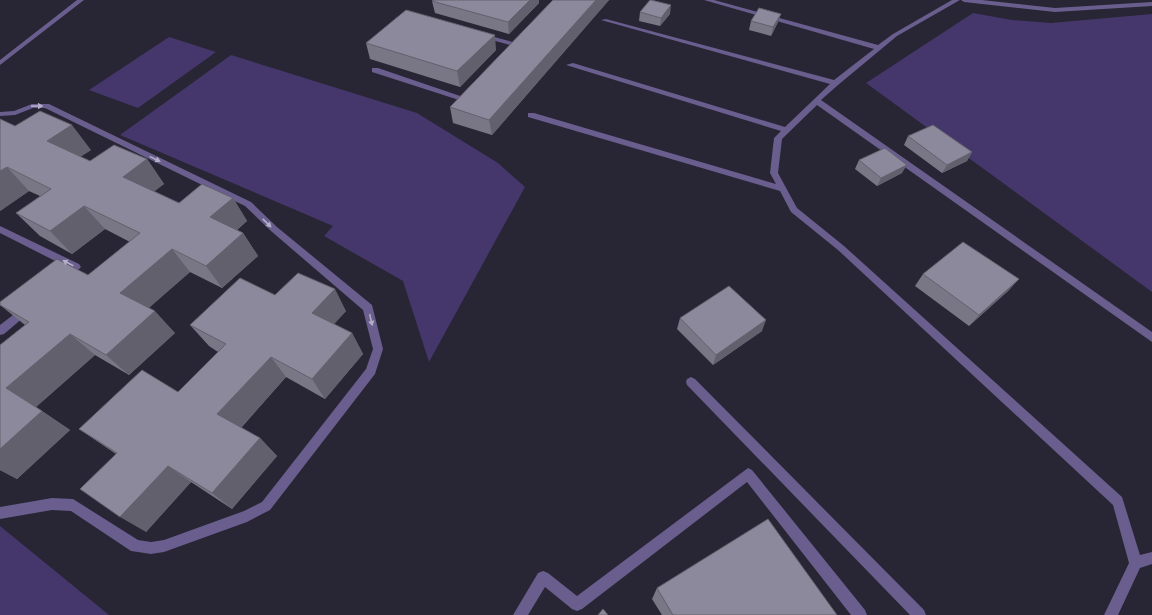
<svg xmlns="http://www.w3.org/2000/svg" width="1152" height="615" viewBox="0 0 1152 615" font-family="'PT Sans',sans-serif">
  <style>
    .green { fill: #45376b }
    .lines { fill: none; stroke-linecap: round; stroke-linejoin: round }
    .minor { fill: #695e8d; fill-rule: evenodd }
    .wall { fill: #797686 }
    .shaded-wall { fill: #63606d }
    .building { fill: #8d899c; stroke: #63606d }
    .oneway { fill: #b4aec9 }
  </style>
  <rect width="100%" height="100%" fill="#282534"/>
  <path class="green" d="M 973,13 L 1012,20 L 1051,23 L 1152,14 L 1152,292 L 866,83 Z
    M 169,37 L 216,52 L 138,108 L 89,90 Z
    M 231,55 L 417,113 L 498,163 L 525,187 L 429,362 L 403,281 L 324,236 L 333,226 L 120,135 Z
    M 0,526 L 109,615 L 0,615 Z"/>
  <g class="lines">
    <path class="minor" d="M 77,0 L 84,0 L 0,65 L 0,60 Z
      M 704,0 L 714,0 L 878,45 L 893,34 L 952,0 L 960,0 L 897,36 L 838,85 L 821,100 L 1152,332 L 1152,342 L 817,105 L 782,139 L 778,173 L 797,208 L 844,246 L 1122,497 L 1140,555 L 1152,552 L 1152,564 L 1140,568 L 1118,615 L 1104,615 L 1129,563 L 1113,505 L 838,250 L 791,212 L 780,191 L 528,117 L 528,113 L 534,113 L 776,184 L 770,173 L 774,138 L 781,131 L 566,65 L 573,63 L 785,127 L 830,84 L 601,20 L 606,19 L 834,80 L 874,49 Z
      M 961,0 L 982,0 L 1055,8 L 1152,2 L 1152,6 L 1055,12 L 964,2 Z
      M 483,34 L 516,43 L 517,44 L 514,46 L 481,37 L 480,36 Z
      M 372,68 L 378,68 L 466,98 L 462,100 L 459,100 L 372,72 Z
      M 32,104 L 49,104 L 251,202 L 277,227 L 372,305 L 383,349 L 375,374 L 270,510 L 247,522 L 164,552 L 151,554 L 131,551 L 71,511 L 52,510 L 0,519 L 0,507 L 52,498 L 73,499 L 138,540 L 151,542 L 164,540 L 244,511 L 262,502 L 366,369 L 373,349 L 363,310 L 271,231 L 245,206 L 45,108 L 33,108 L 15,115 L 0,116 L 0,112 L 14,111 Z
      M 0,226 L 79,264 L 81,267 L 68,280 L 62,280 L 60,277 L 69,268 L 0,233 Z
      M 26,305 L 30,306 L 31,309 L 30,312 L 4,334 L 0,335 L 0,325 Z
      M 691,377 L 695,379 L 924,610 L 926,615 L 910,615 L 687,385 L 686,382 L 687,379 Z
      M 748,468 L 752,470 L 865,610 L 867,615 L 851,615 L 747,482 L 582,609 L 577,611 L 572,609 L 545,587 L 528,615 L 513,615 L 538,573 L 543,571 L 548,573 L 577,596 Z"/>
  </g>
  <path class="wall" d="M 434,0 L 539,0 L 539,3 L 509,34 L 435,13 L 432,1 Z
    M 553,0 L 609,0 L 492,135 L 453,123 L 450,107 Z
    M 640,12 L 670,14 L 660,26 L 639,21 Z
    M 751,21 L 778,22 L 771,36 L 749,30 Z
    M 366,43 L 496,50 L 460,87 L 370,59 Z
    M 0,119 L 15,126 L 91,150 L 80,157 L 90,161 L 147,159 L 164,184 L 154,191 L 179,203 L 233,198 L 247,221 L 237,230 L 243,233 L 258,256 L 222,288 L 190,272 L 148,308 L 175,333 L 129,375 L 95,355 L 36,407 L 70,430 L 17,479 L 0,470 L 0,345 L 25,325 L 0,305 L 0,302 L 88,275 L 130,242 L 105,229 L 72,254 L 40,236 L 16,213 L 40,196 L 29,191 L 0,211 Z
    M 908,136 L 972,152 L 967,161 L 942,173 L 904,145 Z
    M 859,160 L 902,173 L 877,186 L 855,169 Z
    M 923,274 L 1019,279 L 1008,291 L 969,326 L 915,286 Z
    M 275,295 L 346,311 L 334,324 L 352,333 L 363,354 L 325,399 L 286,377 L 241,428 L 260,438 L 277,456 L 232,509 L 191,482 L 146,532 L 116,454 L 79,429 L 178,392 L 218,352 L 209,346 L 190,325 Z
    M 680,318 L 762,331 L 713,365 L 677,329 Z
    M 657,588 L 837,615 L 662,615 L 652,599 Z"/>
  <path class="shaded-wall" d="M 530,0 L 539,0 L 539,3 L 509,34 L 508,22 Z
    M 596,0 L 609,0 L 492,135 L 489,120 Z
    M 671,5 L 670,14 L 660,26 L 661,18 Z
    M 781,14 L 778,22 L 771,36 L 773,27 Z
    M 495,35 L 496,50 L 460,87 L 457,71 Z
    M 72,125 L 91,150 L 67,165 L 47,141 Z
    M 972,152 L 967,161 L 942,173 L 947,165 Z
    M 147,159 L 164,184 L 142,201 L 123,177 Z
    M 907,165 L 902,173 L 877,186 L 881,178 Z
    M 7,167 L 29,191 L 0,211 L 0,171 Z
    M 233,198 L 247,221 L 225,240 L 210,217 Z
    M 84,206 L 105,229 L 72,254 L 50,231 Z
    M 243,233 L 258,256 L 222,288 L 206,266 Z
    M 172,249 L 190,272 L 141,315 L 120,293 Z
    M 1019,279 L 1008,291 L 969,326 L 979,315 Z
    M 335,289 L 346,311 L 324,335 L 312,313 Z
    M 155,311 L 175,333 L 129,375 L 106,355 Z
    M 766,320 L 762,331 L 713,365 L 716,355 Z
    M 352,333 L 363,354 L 325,399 L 312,379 Z
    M 70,334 L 95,355 L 36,407 L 6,388 Z
    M 271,357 L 286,377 L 236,433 L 217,414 Z
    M 42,411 L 70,430 L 17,479 L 0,470 L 0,449 Z
    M 260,438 L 277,456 L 232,509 L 212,493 Z
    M 168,466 L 191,482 L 146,532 L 120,517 Z"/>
  <path class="building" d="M 434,0 L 530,0 L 508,22 L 432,1 Z
    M 553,0 L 596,0 L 489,120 L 450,107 Z
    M 650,0 L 651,0 L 671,5 L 661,18 L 640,12 Z
    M 759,8 L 781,14 L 773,27 L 751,21 Z
    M 406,10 L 495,35 L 457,71 L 366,43 Z
    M 40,111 L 72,125 L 47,141 L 90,161 L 114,145 L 147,159 L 123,177 L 179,203 L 202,184 L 233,198 L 210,217 L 243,233 L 206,266 L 172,249 L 120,293 L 155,311 L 106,355 L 70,334 L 6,388 L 42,411 L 0,449 L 0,345 L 29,322 L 0,305 L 0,302 L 57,259 L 88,275 L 140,233 L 84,206 L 50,231 L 16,213 L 51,189 L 7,167 L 0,171 L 0,119 L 15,126 Z
    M 933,125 L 972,152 L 947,165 L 908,136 Z
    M 885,148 L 907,165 L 881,178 L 859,160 Z
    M 963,242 L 1019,279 L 979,315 L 923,274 Z
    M 298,273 L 335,289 L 312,313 L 352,333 L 312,379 L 271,357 L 217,414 L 260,438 L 212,493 L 168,466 L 120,517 L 80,489 L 117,453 L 79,429 L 142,370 L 178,392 L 226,344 L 190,325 L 240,278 L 275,295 Z
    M 729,286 L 766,320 L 716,355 L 680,318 Z
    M 768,519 L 837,615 L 673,615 L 657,588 Z
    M 603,609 L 608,615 L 598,615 Z"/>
  <defs><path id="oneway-solid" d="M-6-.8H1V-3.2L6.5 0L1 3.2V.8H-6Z"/></defs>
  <g class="oneway">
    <use href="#oneway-solid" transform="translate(37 106) rotate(-1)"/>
    <use href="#oneway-solid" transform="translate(155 159) rotate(26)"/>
    <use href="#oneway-solid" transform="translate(267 223) rotate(44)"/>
    <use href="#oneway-solid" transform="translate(68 263) rotate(-153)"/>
    <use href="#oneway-solid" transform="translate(371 320) rotate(77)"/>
  </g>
</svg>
